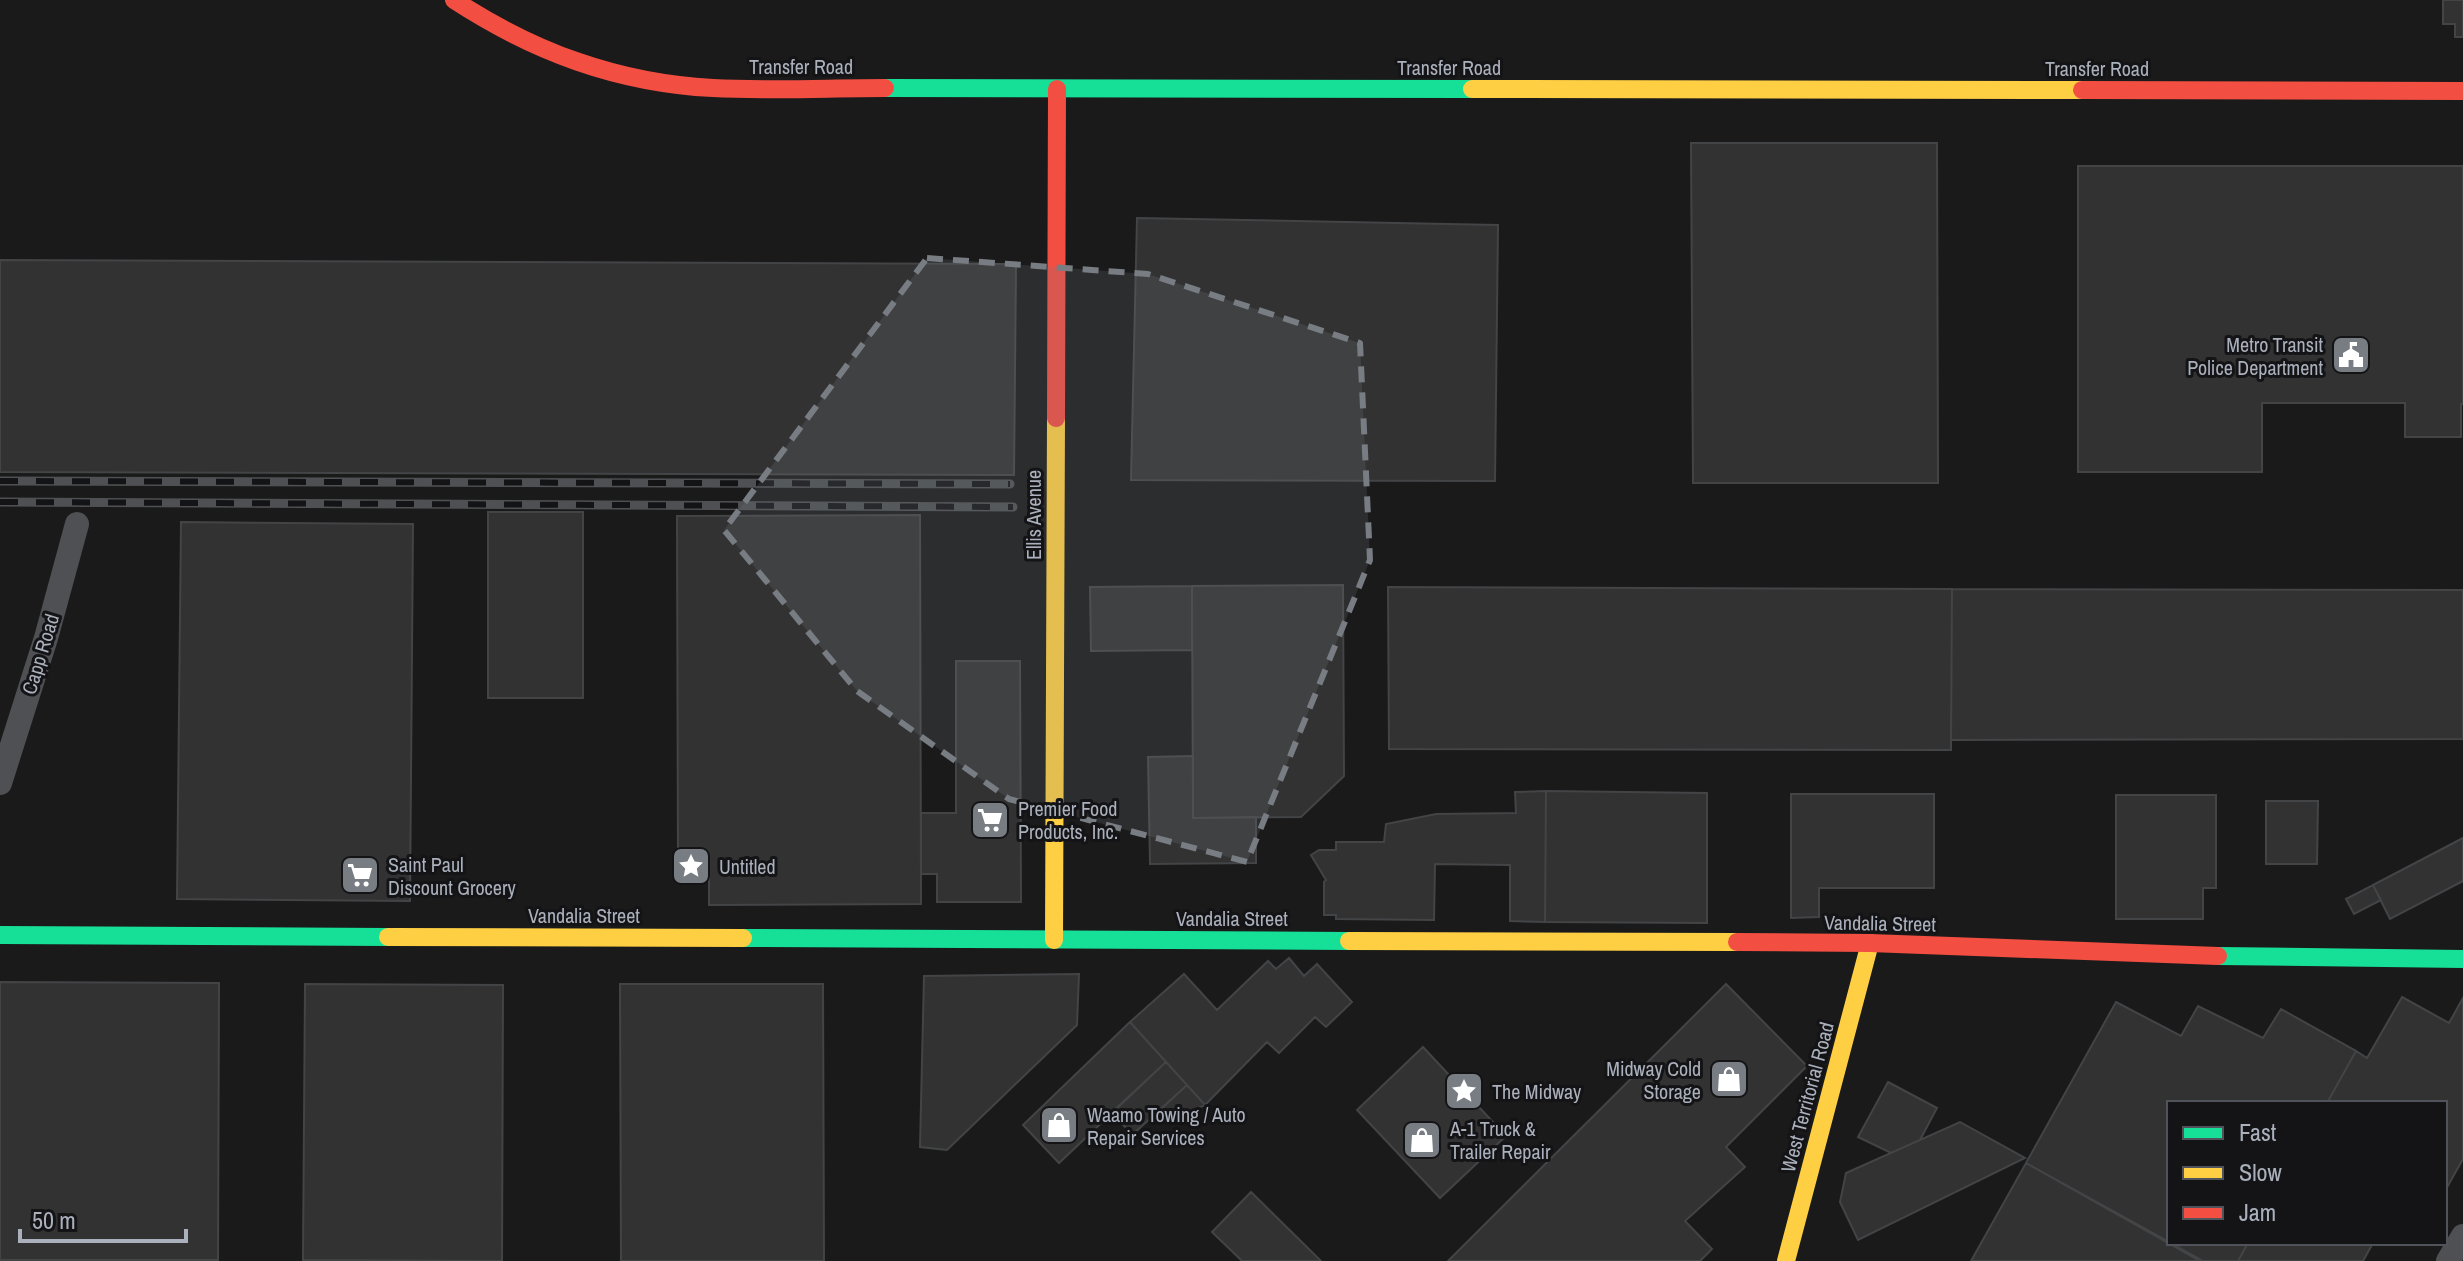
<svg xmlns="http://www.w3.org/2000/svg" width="2463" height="1261" viewBox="0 0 2463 1261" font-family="'Archivo Narrow',sans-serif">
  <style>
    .building { fill: #323233; stroke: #434446; stroke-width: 2 }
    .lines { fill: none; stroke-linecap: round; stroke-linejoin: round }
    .street { stroke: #4e5053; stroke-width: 24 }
    .fast { stroke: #16e098; stroke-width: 18 }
    .slow { stroke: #ffcf43; stroke-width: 18 }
    .jam { stroke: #f24e42; stroke-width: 18 }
    .rail-casing { stroke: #4e5053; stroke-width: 9 }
    .rail { stroke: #141417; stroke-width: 6; stroke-dasharray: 18; stroke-linecap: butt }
    .marked { fill: #787c83; fill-opacity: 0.2; stroke: #787c83; stroke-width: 6; stroke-dasharray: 16 10; stroke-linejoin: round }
    .labels { text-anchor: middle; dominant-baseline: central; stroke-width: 6; stroke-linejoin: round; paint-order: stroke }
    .street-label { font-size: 20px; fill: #abb1bc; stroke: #141417 }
    .poi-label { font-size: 20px; fill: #abb1bc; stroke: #141417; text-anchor: start }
  </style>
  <rect width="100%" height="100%" fill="#1a1a1a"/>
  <path class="building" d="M 2443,0 L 2463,0 L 2463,37 L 2455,37 L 2455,24 L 2443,24 Z
    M 1691,143 L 1937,143 L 1938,483 L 1693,483 Z
    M 2078,166 L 2463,166 L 2463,404 L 2461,404 L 2461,437 L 2405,437 L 2405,403 L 2262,403 L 2262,472 L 2078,472 Z
    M 1137,218 L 1498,225 L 1495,481 L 1131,480 Z
    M 0,260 L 1016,264 L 1014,475 L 0,472 Z
    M 488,512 L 583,512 L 583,698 L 488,698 Z
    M 920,515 L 921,904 L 709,905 L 709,865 L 678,866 L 677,516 Z
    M 181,522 L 413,524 L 410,901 L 177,899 Z
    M 1343,585 L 1344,776 L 1301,817 L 1193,818 L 1192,586 Z
    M 1192,586 L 1192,650 L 1091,651 L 1090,587 Z
    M 1388,587 L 1952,589 L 1951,750 L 1389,749 Z
    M 1952,589 L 2463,590 L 2463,739 L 1951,740 Z
    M 956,661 L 1020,661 L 1021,902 L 937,902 L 937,874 L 921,874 L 921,813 L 956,813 Z
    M 1193,756 L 1193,818 L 1256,817 L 1256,863 L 1150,864 L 1148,757 Z
    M 1546,791 L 1707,793 L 1707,923 L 1545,922 Z
    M 1546,791 L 1545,922 L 1510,921 L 1510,865 L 1435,864 L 1434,920 L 1336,919 L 1336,915 L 1324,915 L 1324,882 L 1326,880 L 1311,855 L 1319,850 L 1336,850 L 1336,842 L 1384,842 L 1386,824 L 1436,814 L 1516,813 L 1515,792 Z
    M 1791,794 L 1934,794 L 1934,888 L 1819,888 L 1819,917 L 1791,918 Z
    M 2116,795 L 2216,795 L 2216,888 L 2203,888 L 2203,919 L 2116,919 Z
    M 2266,801 L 2318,801 L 2317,864 L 2266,864 Z
    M 2463,838 L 2463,881 L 2390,919 L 2373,885 Z
    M 2373,885 L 2381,900 L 2354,914 L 2346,899 Z
    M 1289,958 L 1304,976 L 1317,964 L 1352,1002 L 1326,1027 L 1315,1017 L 1279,1053 L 1267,1042 L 1205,1105 L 1130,1022 L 1184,974 L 1217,1010 L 1268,961 L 1276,969 Z
    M 1079,974 L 1077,1025 L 947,1150 L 920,1147 L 924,976 Z
    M 0,982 L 219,983 L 218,1260 L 0,1260 Z
    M 305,984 L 503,985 L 502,1261 L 303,1260 Z
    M 620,984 L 823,984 L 824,1261 L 621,1261 Z
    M 1726,984 L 1807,1066 L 1726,1147 L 1745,1167 L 1685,1221 L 1712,1249 L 1700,1261 L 1448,1261 Z
    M 2402,997 L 2449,1023 L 2463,998 L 2463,1159 L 2445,1191 L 2445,1103 L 2327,1103 L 2356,1051 L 2367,1058 Z
    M 2116,1002 L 2181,1036 L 2198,1006 L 2263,1038 L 2281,1009 L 2356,1051 L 2327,1103 L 2169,1103 L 2169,1242 L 2026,1163 Z
    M 1130,1022 L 1166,1062 L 1059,1163 L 1023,1125 Z
    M 1423,1047 L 1506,1136 L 1440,1198 L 1357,1110 Z
    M 1166,1062 L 1187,1085 L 1132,1135 L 1112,1112 Z
    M 1888,1082 L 1937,1108 L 1920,1140 L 1891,1153 L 1858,1137 Z
    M 1187,1085 L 1205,1105 L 1169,1122 L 1159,1111 Z
    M 1960,1122 L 2025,1158 L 1858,1240 L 1840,1202 L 1846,1173 Z
    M 2026,1163 L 2200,1261 L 1971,1261 Z
    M 1251,1192 L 1321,1261 L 1242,1261 L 1212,1232 Z
    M 2171,1243 L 2248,1243 L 2238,1261 L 2203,1261 Z
    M 2248,1243 L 2373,1243 L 2363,1261 L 2238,1261 Z"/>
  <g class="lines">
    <path class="street" d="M 0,783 L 46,638 L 77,524
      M 2448,1261 L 2463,1236"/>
    <path class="fast" d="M 885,88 L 1472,89
      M 0,935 L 388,937
      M 743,938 L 1349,941
      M 2218,956 L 2463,959"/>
    <path class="slow" d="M 1472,89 L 2082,90
      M 388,937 L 743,938
      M 1054,940 L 1056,418
      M 1349,941 L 1737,942
      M 1786,1261 L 1870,943"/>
    <path class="jam" d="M 454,0 C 534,52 617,83 713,88 C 770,91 828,88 885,88
      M 2082,90 L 2463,91
      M 1056,418 L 1057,89
      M 1737,942 L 1870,943 L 2218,956"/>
    <g class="rail-casing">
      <path id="rail" d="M 0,481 L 1010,484
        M 0,502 L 1013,507"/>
    </g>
    <use href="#rail" class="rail"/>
  </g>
  <path class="marked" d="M 927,258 L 1148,274 L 1360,343 L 1370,560 L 1247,862 L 1009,799 L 857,691 L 724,530 Z"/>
  <defs>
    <g id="civic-square" transform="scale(2)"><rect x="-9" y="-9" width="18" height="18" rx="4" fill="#787c83" stroke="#141417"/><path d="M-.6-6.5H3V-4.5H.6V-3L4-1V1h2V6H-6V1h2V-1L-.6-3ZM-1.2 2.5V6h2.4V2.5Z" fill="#fff"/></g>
    <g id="supermarket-square" transform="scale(2)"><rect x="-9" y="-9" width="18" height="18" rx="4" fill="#787c83" stroke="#141417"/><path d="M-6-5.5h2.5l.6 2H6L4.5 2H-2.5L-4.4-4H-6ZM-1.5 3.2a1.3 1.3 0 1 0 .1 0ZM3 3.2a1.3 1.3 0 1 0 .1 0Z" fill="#fff"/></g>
    <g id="sight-square" transform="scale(2)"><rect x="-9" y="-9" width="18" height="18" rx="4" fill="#787c83" stroke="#141417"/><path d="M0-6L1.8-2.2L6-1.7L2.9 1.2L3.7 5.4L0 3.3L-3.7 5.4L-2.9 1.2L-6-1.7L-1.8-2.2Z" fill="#fff"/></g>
    <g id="shop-square" transform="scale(2)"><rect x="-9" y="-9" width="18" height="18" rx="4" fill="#787c83" stroke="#141417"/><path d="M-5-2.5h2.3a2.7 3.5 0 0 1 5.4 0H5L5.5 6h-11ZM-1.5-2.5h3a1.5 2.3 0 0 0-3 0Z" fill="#fff"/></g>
  </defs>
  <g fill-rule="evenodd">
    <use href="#civic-square" x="2351" y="355"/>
    <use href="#supermarket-square" x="990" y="820"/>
    <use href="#sight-square" x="691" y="866"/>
    <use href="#supermarket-square" x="360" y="875"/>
    <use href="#shop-square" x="1729" y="1079"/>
    <use href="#sight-square" x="1464" y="1091"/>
    <use href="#shop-square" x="1059" y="1125"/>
    <use href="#shop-square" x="1422" y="1140"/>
  </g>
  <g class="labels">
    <g class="street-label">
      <text x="801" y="66">Transfer Road</text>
      <text x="1449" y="67">Transfer Road</text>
      <text x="2097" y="68">Transfer Road</text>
      <text transform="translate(1033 515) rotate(-90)">Ellis Avenue</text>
      <text transform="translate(40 654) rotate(-73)">Capp Road</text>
      <text x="584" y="915">Vandalia Street</text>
      <text x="1232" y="918">Vandalia Street</text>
      <text transform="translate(1880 923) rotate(1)">Vandalia Street</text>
      <text transform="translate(1807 1097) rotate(-75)">West Territorial Road</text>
    </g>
    <g class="poi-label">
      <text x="2323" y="344" text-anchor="end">Metro Transit<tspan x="2323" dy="23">Police Department</tspan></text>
      <text x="1018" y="808">Premier Food<tspan x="1018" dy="23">Products, Inc.</tspan></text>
      <text x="388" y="864">Saint Paul<tspan x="388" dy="23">Discount Grocery</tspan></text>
      <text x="719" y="866">Untitled</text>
      <text x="1701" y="1068" text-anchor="end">Midway Cold<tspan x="1701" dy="23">Storage</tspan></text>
      <text x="1492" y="1091">The Midway</text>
      <text x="1087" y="1114">Waamo Towing / Auto<tspan x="1087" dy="23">Repair Services</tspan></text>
      <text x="1450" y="1128">A-1 Truck &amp;<tspan x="1450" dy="23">Trailer Repair</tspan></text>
    </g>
  </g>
  <rect x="2167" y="1101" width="280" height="144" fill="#141417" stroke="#505359" stroke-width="2"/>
  <rect x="2183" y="1127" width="40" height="12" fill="#16e098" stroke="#505359" stroke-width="2"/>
  <text x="2239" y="1141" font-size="24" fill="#abb1bc">Fast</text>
  <rect x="2183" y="1167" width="40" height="12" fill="#ffcf43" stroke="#505359" stroke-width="2"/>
  <text x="2239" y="1181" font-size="24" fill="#abb1bc">Slow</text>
  <rect x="2183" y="1207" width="40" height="12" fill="#f24e42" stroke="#505359" stroke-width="2"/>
  <text x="2239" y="1221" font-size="24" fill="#abb1bc">Jam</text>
  <path d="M20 1229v12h166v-12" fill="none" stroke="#abb1bc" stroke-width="4"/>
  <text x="32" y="1229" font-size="24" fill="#abb1bc" stroke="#141417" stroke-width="6" paint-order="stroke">50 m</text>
</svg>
